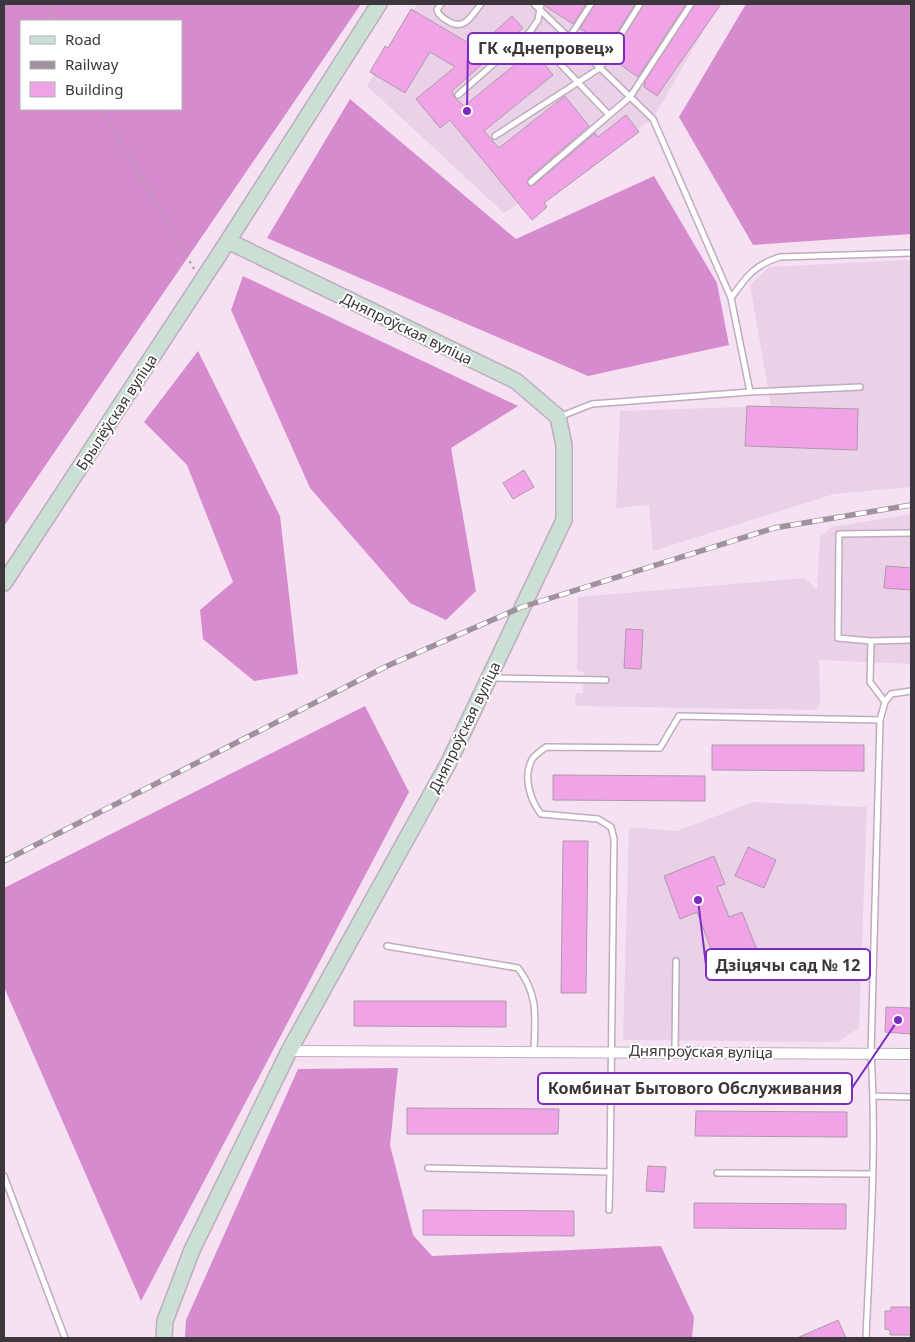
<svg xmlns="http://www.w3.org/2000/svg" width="915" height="1342" viewBox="0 0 915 1342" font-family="'Noto Sans',sans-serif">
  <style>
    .built { fill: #ead1e7 }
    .forest { fill: #d68bce; fill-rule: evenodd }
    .building { fill: #f0a4e7; stroke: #ad9aab }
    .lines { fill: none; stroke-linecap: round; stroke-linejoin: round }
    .lane-casing { stroke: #bfacbc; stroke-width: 8 }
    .street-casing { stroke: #bfacbc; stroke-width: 12 }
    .secondary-casing { stroke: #bfacbc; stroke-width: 18 }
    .path { stroke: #b6a5b3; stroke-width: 2.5; stroke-dasharray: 2.5 4; stroke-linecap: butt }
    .lane { stroke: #fff; stroke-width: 5 }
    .street { stroke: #fff; stroke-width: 10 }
    .secondary { stroke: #cae0d5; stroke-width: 15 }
    .rail-casing { stroke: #a0919e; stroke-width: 5.5 }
    .rail { stroke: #fff; stroke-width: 4; stroke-dasharray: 11; stroke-linecap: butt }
    .labels { text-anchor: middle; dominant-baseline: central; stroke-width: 4; stroke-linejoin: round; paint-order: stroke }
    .street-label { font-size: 15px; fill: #3e363d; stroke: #fff }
    .leader { fill: none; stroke: #7b2cbf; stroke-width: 2 }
    .callout-dot { fill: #7b2cbf; stroke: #fff; stroke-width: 2 }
    .callout { fill: #fff; stroke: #7b2cbf; stroke-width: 2 }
    .callout-label { font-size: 16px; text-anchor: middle; font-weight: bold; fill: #3e363d }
  </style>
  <rect width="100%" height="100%" fill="#f6e1f3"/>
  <path class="built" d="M 417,4 L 719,4 L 653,119 L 504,213 L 367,86 Z
    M 905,260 L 911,261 L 911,487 L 834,494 L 653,551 L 649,505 L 616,508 L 620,411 L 771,406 L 750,285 L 769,267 Z
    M 911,514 L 911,664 L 819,660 L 820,704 L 815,710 L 575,706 L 576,693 L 583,693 L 584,673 L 577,670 L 578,597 L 805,578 L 817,590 L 820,537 L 832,527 Z
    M 753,802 L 867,807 L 859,1028 L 838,1042 L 623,1040 L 629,827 L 677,831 Z"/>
  <path class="forest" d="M 4,4 L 361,4 L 4,526 ZM 181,21 L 181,109 L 21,109 L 21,21 Z
    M 746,4 L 911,4 L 911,234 L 753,245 L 679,117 Z
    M 350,99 L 516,239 L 654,176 L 717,283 L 729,345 L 588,376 L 267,238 Z
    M 243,276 L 518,406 L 451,448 L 476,591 L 446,620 L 410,603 L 310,488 L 231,310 Z
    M 198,351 L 280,516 L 298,674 L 254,681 L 203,639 L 200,610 L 233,582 L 187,465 L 144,422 Z
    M 365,706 L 409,792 L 141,1301 L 4,987 L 4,888 Z
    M 398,1068 L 390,1145 L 413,1235 L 432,1256 L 661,1246 L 694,1317 L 692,1338 L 185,1338 L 186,1320 L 298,1069 Z"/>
  <path class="building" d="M 545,4 L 586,4 L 573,24 L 545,6 Z
    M 595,4 L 635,4 L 604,53 L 581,39 L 586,32 L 580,29 Z
    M 644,4 L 686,4 L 638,77 L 611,58 Z
    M 695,4 L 721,4 L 657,96 L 644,87 L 645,81 Z
    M 411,9 L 477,48 L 512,16 L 523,28 L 452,91 L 454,97 L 464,106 L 533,50 L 553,75 L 484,131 L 499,148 L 565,96 L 589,126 L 528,179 L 527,182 L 529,186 L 534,185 L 595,133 L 598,137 L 626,115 L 639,132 L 544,203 L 547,207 L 532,220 L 450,120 L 440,128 L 416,99 L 455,67 L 430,52 L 405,93 L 370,72 L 385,46 L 388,48 Z
    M 747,406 L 858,409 L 857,450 L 745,446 Z
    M 524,470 L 534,487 L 513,499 L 503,483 Z
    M 886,566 L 911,568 L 911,590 L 884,588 Z
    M 626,629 L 643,630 L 641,669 L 624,668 Z
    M 712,745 L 864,745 L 864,771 L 712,770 Z
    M 553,775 L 705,776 L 705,801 L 553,800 Z
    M 563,841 L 588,841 L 586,993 L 561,993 Z
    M 748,847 L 776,860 L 764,888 L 735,876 Z
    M 714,856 L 725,884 L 717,887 L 729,917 L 742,912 L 759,955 L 712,974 L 704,952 L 711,949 L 697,912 L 680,919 L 664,876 Z
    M 354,1001 L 506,1001 L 506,1027 L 354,1026 Z
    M 886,1007 L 911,1008 L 911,1034 L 885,1032 Z
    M 407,1108 L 559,1109 L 558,1134 L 407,1134 Z
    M 696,1111 L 847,1112 L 847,1137 L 695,1136 Z
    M 648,1166 L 666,1167 L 664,1192 L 646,1191 Z
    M 694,1203 L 846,1204 L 846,1229 L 694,1228 Z
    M 423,1210 L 574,1211 L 574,1236 L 423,1235 Z
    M 891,1307 L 911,1307 L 911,1335 L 890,1335 L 890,1330 L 885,1329 L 885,1311 L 891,1311 Z
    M 838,1320 L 846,1338 L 797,1338 Z"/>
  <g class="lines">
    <g class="lane-casing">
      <path id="lane" d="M 441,4 L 437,10 C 439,16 443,18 448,21 C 464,32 472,15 481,4
        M 534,4 L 653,119 L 731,298
        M 530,32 L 609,115
        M 569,38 L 591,4
        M 458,95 L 530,32 L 538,20 L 541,4
        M 495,136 L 600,68 L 640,4
        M 531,182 L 630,97 L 691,4
        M 750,392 L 731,298 C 746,277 754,265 780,257 L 911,253
        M 559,417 L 592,404 L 750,392 L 860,387
        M 911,533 L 839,534 L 838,638 L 871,641 L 911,640
        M 871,641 L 870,682 L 885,702
        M 492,678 L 606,680
        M 880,720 L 885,702 L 891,694 L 911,691
        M 387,946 L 518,968 C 539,995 535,1018 534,1051
        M 675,1051 L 676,961
        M 874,1096 L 911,1097
        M 428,1168 L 610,1172 L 614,839 L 611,827 L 598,819 L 541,814 C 530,800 522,775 533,758 C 536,754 542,750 546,747 L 660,748 L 679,716 L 880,720 L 871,1053 C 877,1148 870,1243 866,1338
        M 717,1173 L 872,1174
        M 4,1176 L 65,1338
        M 609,1210 L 610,1172"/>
    </g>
    <g class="street-casing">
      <path id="street" d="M 289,1051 L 911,1054"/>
    </g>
    <g class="secondary-casing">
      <path id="secondary" d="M 4,583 L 228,241 L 379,4
        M 164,1338 L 165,1321 L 192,1250 L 289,1051 L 449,762 L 564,520 L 564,445 L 558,417 L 516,381 L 228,241"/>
    </g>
    <path class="path" d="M 47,4 L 55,21
      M 102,109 L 194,269"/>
    <use href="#lane" class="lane"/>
    <use href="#street" class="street"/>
    <use href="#secondary" class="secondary"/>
    <g class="rail-casing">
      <path id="rail" d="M 4,861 L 387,666 L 522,607 L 774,528 L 911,505"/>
    </g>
    <use href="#rail" class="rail"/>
  </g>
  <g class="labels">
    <g class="street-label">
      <text transform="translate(407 328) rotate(26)">Дняпроўская вуліца</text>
      <text transform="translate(116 412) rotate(-57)">Брылёўская вуліца</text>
      <text transform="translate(464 727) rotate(-64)">Дняпроўская вуліца</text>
      <text transform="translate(701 1051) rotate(1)">Дняпроўская вуліца</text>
    </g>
  </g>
  <path class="leader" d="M467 111L468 48M698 900L706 965M898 1020L852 1088"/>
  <g class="callout-dot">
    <circle cx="467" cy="111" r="5"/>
    <circle cx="698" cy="900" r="5"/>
    <circle cx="898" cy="1020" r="5"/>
  </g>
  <g class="callout">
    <rect x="468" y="33" width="156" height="31" rx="5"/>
    <rect x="706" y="949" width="164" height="31" rx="5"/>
    <rect x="538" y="1073" width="314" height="31" rx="5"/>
  </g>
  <g class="callout-label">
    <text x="546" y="54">ГК «Днепровец»</text>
    <text x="788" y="971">Дзіцячы сад № 12</text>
    <text x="695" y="1094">Комбинат Бытового Обслуживания</text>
  </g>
  <rect width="915" height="1342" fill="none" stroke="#3e363d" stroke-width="10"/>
  <rect x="20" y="20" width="162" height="90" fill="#ffffff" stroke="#b2afb1"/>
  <rect x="30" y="36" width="25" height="8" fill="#cae0d5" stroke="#b2afb1"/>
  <text x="65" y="45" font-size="15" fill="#3e363d">Road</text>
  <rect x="30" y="61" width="25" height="8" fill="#a0919e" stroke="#b2afb1"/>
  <text x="65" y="70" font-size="15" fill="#3e363d">Railway</text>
  <rect x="30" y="82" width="25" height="15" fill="#f0a4e7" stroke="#b2afb1"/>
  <text x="65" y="95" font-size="15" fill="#3e363d">Building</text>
</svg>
